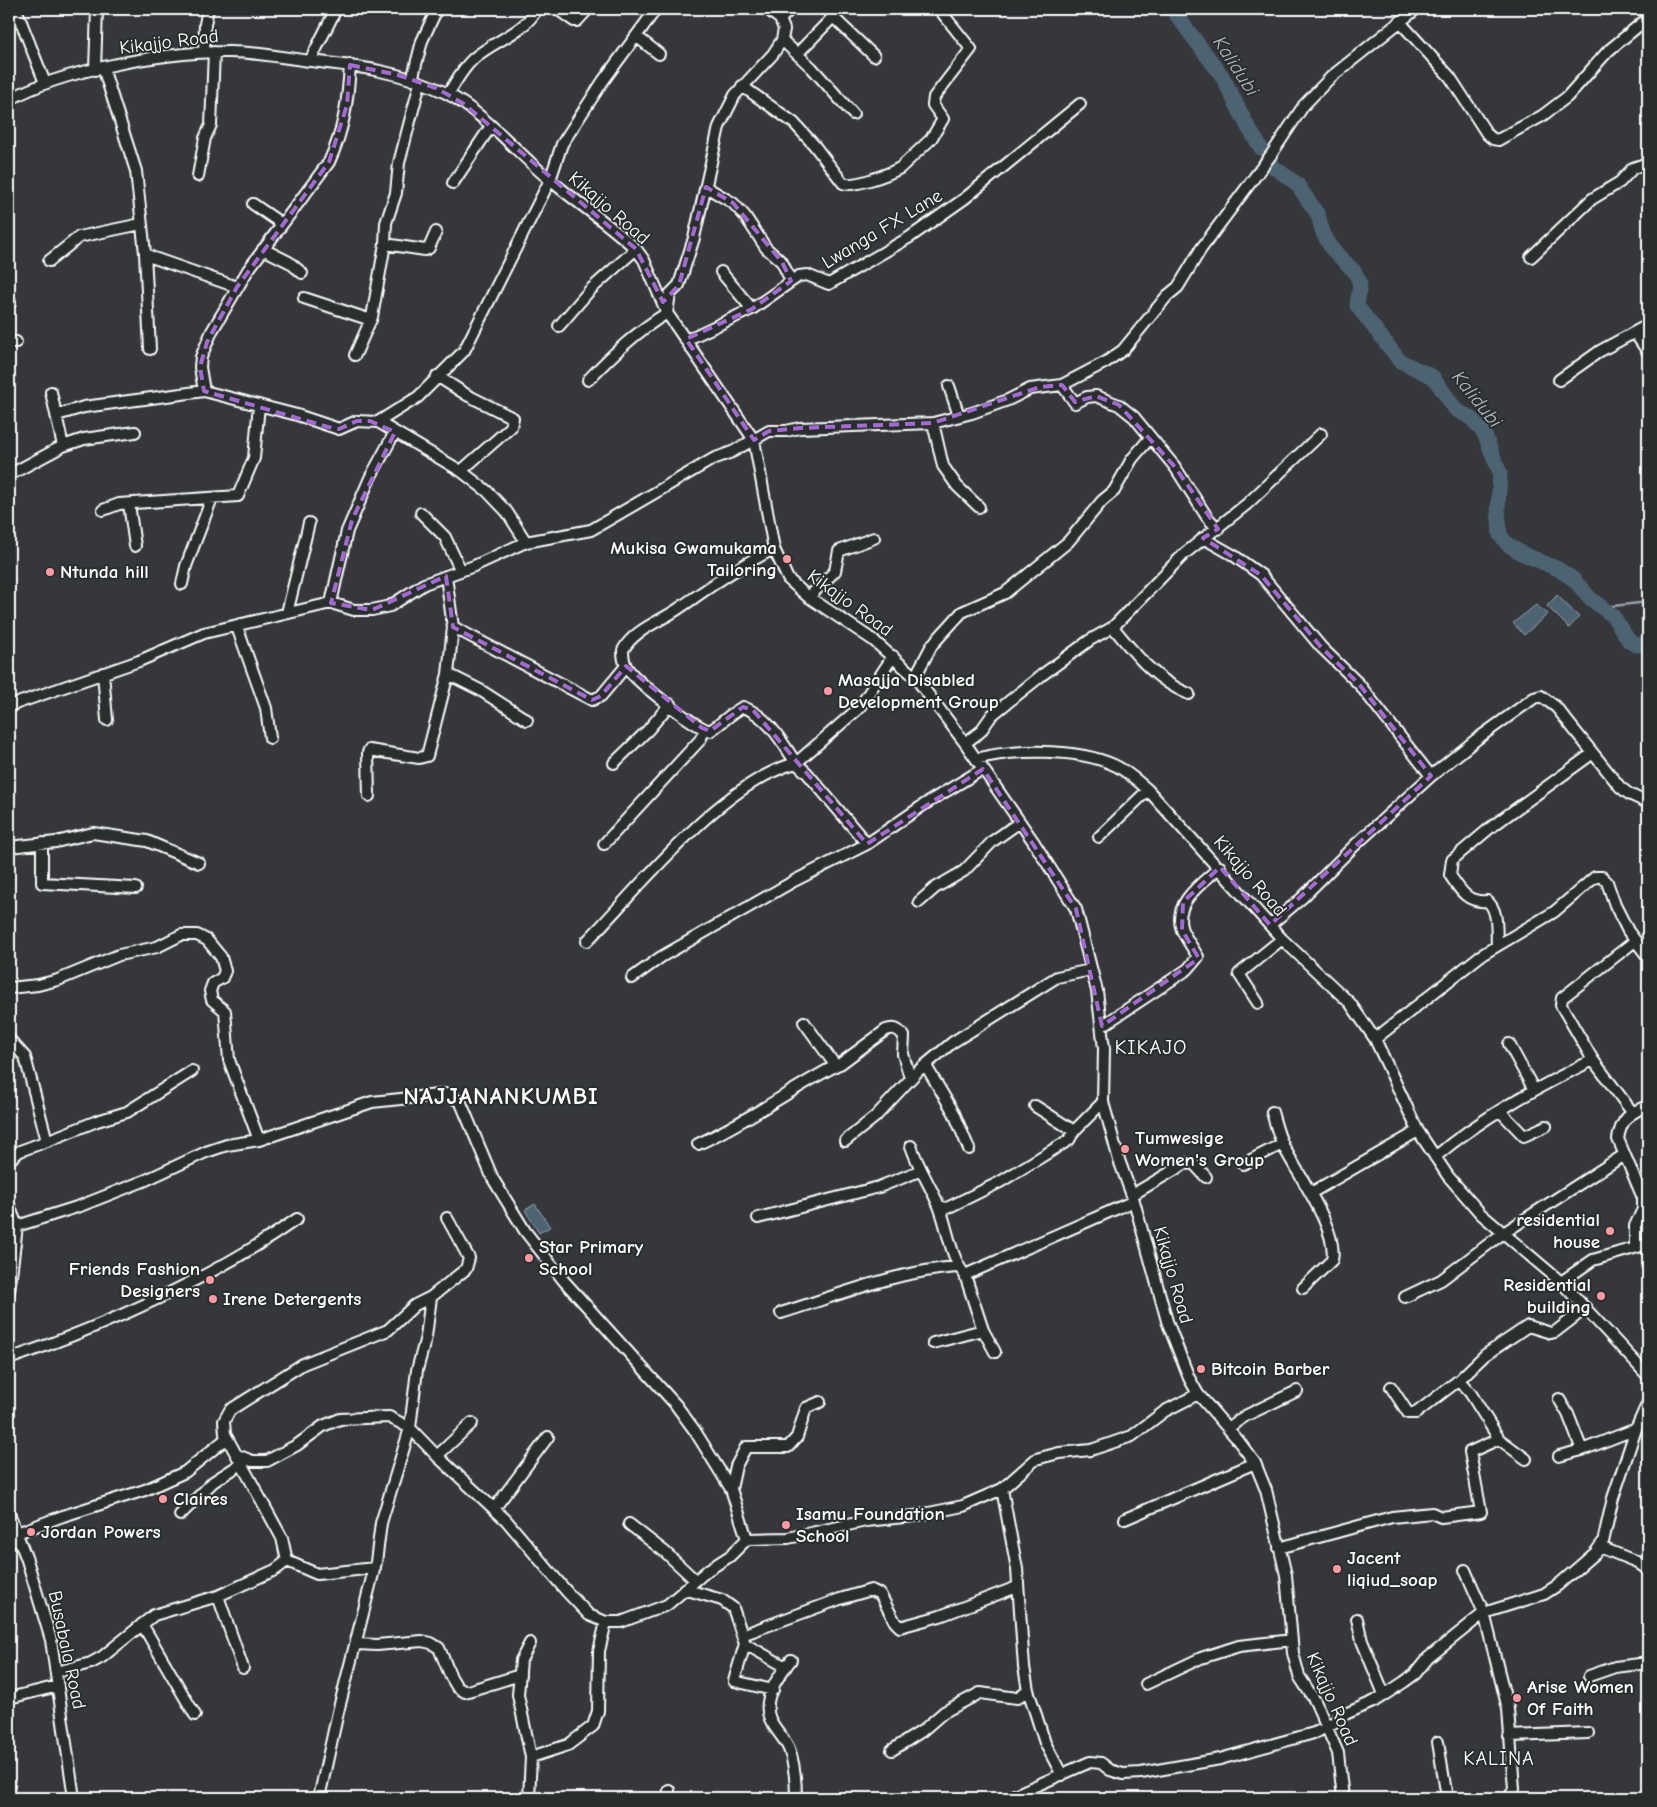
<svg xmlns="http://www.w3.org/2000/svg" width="1657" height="1807" viewBox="0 0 1657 1807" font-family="'Comic Neue',sans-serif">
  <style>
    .water { fill: #4e6472; stroke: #95a2aa }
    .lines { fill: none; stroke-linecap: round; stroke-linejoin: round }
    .stream { stroke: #95a2aa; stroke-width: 2.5 }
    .river { stroke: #4e6472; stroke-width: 15 }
    .minor-casing { stroke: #fff; stroke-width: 14 }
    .minor { stroke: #2a2d2e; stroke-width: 10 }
    .marked { fill: none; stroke: #a36bd2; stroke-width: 4; stroke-dasharray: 10 6; stroke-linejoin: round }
    .poi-dot { fill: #ff9aa2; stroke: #2a2d2e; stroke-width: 2 }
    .labels { text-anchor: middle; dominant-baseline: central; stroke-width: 4; stroke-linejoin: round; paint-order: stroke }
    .street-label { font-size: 19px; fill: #fff; stroke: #2a2d2e }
    .poi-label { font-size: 19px; font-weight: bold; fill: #fff; stroke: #2a2d2e; text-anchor: start }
    .water-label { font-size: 20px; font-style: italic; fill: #afb9c0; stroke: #2a2d2e }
    .neighbourhood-label { font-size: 20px; letter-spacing: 1px; fill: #fff; stroke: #2a2d2e }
    .quarter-label { font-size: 21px; letter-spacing: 1px; fill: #fff; stroke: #2a2d2e }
    .district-label { font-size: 24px; font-weight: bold; letter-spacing: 1px; fill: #fff; stroke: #2a2d2e }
  </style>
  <rect width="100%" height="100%" fill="#35373b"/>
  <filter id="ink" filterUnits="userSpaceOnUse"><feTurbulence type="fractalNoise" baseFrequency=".02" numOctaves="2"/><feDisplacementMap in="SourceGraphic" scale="10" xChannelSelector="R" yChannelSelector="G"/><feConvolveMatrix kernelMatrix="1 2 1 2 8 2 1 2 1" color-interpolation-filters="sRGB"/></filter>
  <g filter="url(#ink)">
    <path class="water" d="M 1557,595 L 1579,617 L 1569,628 L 1547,606 Z
      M 1536,605 L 1548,614 L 1524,635 L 1513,623 Z
      M 535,1204 L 550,1227 L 539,1233 L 525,1210 Z"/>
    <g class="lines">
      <path class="stream" d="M 1604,607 L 1648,602"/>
      <path class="river" d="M 1172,9 L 1222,76 L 1248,127 L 1261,148
        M 1271,165 L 1297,184 L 1318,215 L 1323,233 L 1332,249 L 1355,272 L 1360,284 L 1357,306 L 1400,361 L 1433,377 L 1456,410 L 1471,418 L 1484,433 L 1500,473 L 1498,507 L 1500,535 L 1507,544 L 1521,553 L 1558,569 L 1573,579 L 1591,599 L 1613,616 L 1629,641 L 1636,645 L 1648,644"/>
      <g class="minor-casing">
        <path id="minor" d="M 16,9 L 45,83
          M 557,9 L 574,21 L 577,21 L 588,9
          M 780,19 L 791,9
          M 1400,22 L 1450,77 L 1487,134 L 1493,139 L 1498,140 L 1542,116 L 1567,97 L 1608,51 L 1648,18
          M 636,36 L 659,54
          M 782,40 L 812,68 L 853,114
          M 204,52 L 205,24 L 208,9
          M 797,54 L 833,17 L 874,56
          M 310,61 L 336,9
          M 103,68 L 136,171 L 145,253 L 151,257 L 237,287
          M 95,70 L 97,9
          M 412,80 L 422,41 L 437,9
          M 742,86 L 794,123 L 814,145 L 843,183 C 853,188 889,174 900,168 L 931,139 L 943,119 L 933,105 L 934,97 L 971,49 L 939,9
          M 448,94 C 456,82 462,69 473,59 C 493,41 524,33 537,9
          M 9,100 C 61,70 164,52 225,52 C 253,51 283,58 311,61 C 357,66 404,72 446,93 C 486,114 516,152 550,180 C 579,204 609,224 636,249 L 644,260 L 667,313 L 754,440 L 774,549 L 788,579 L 807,596 L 873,640 L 915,677 L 965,743 L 1033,841 L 1076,909 L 1097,991 L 1104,1049 L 1103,1102 L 1119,1160 L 1134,1201 L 1167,1321 L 1189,1378 L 1198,1394 L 1237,1439 L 1255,1463 L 1266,1490 L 1286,1575 L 1293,1653 L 1299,1676 L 1315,1701 L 1338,1753 L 1343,1798
          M 198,176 L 205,138 L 211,125 L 214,52
          M 453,183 L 491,126
          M 706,187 L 733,203 L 745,216 L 766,248 L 782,262 L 791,281
          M 253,204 L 282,224
          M 385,244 L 425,250 L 429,248 L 436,232
          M 263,249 L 289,262 L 302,273
          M 145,253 L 150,349
          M 1531,257 L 1592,199 L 1620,182 L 1633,168 L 1648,163
          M 49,261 L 79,237 L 141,224
          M 721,272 L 752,309
          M 304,298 L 371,320
          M 9,300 L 10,303
          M 559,326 L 590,290 L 636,249
          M 1635,333 L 1648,352
          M 686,340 L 752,309 L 799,276 L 807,275 L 829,284 L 910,237 L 964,199 L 1080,104
          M 9,342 L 16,342
          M 355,355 L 372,317 L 385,244 L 386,223 L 396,193 L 399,163 L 420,83
          M 437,376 L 467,395 L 513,418 L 511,427 L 461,471
          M 588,380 C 613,354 636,332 667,313 L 670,294 L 679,285 L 694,238 L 719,127 L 735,95 L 773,54 L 782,40 L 784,29 L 780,19 L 767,9
          M 1559,380 L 1600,351 L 1648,325
          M 1062,385 L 1075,403 L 1087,397 L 1096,396 L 1119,405 L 1134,417 L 1175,467 L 1207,517 L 1218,529
          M 949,386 L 959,416
          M 204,391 L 200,367 L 201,357 L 212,331 L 248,270 L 329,162 C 344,130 348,100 350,65
          M 57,415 L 84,407 L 204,391 L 297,415 L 339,429 L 357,421 L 378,422 L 461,471 L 487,491 L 507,512 L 526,542
          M 378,422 L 418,397 L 464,351 L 550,180 L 562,144 L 603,81 L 656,9
          M 933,423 L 943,466 L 957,486 L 979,507
          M 63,446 L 84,439 L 135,432
          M 9,475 L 63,446 L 51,392
          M 129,504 L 135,546
          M 103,510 L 119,504 L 238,496 L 254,458 L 259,405
          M 421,513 L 445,537 L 461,571
          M 1203,538 L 1233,555 L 1261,575 L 1321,647 L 1359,684 L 1431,776
          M 774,549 C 738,566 710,587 678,609 C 659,622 634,630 623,650 C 623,655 624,662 626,666 C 633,680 695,727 710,731 C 722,723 731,713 743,707 C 768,716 782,742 796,763 L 859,708 L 893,656
          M 446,576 L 453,627 L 592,700 L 601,696 L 626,666
          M 182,584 L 186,566 L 212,498
          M 809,597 L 835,571 L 839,551 L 874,538
          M 331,603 L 347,531 L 370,478 L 395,432
          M 287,613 L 309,523
          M 237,627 L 266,708 L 270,738
          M 453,627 L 448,674 L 480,690 L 527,720
          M 1113,627 C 1135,654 1156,681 1189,694
          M 103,673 L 107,720
          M 915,677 L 932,645 L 962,612 L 1005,593 L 1068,542 L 1102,501 L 1114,491 L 1132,459 L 1150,438
          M 9,706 L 139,661 L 204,633 L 331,603 L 354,610 L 372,610 L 390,606 L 424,584 L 474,566 L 526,542 L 591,530 L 713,459 L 732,452 L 769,431 L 786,431 L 800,428 L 933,423 L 972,413 L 1008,400 L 1030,389 L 1062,385 L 1106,362 L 1123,350 L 1167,296 L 1178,287 L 1201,249 L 1271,155 L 1304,105 L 1331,77 L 1416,9
          M 965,743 L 980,732 L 992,715 L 1042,675 L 1090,640 L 1113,627 L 1184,554 L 1247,504 L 1321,434
          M 976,759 C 1014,749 1077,748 1114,765 C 1127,771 1138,781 1148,790 L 1282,939 L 1350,1003 L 1375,1039 L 1418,1131 L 1448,1176 L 1481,1214 L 1561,1282 L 1648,1376
          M 614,763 L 648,730 L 670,704
          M 369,796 L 368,753 L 369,750 L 419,758 L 427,756 L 448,674
          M 1099,837 L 1148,790
          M 42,843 L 42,883 L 136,888
          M 604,844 L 700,740 L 705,729
          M 9,847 L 56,842 L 93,833 L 147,841 L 199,863
          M 919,902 L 935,888 L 964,871 L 993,841 L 1020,822
          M 1270,925 L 1302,898 L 1354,846 L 1431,776 L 1477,739 L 1534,698 L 1541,696 L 1556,707 L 1620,787 L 1629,794 L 1648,803
          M 587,941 C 641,886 721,783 796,763 L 807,773 L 867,844 L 925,804 L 983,769
          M 1497,945 C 1496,931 1499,910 1487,901 C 1467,903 1460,890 1450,875 L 1452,860 L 1490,828 L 1593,753
          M 632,978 L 661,957 L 794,881 L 867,844
          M 9,988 L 38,985 L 58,980 L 119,955 L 157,947 L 181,935 L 197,935 L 207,940 L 221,957 L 225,971 L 222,978 L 213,983 L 210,991 L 212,1000 L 225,1011 L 229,1060 L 259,1140
          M 1258,1003 L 1239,974 L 1282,939
          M 804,1022 L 835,1065 L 840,1064 L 886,1030 C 894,1027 898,1029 904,1036 L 903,1054 L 910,1078
          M 1102,1026 L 1188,969 L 1198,957 C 1193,948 1186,939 1182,930 C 1172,903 1202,883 1220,867
          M 9,1039 L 25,1057 L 47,1141
          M 1375,1039 L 1480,956 L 1554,912 L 1595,877 L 1602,877 L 1607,882 L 1615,905 L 1628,931 L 1648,957
          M 1509,1044 L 1534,1090
          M 1593,1060 L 1561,1005 L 1562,998 L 1635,941
          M 926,1066 L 954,1113 L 969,1149
          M 1035,1106 L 1074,1131
          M 1500,1111 L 1524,1136 L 1546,1126
          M 1272,1112 C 1275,1122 1278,1135 1283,1145 C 1296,1172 1339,1230 1332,1260 L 1303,1288
          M 845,1141 L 875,1117 L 918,1071 L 953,1042 L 1057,977 L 1091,970
          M 698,1144 C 747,1122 789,1090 837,1065
          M 911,1146 C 919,1169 930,1185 939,1206 C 948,1228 950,1257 965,1275 L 1134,1201
          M 1435,1157 C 1482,1117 1538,1087 1593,1060 L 1632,1112
          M 9,1160 L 20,1151 L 47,1141 L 97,1121 L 127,1112 L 192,1071
          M 1243,1164 L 1282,1144
          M 1311,1193 L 1418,1131
          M 1132,1195 L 1186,1163 L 1194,1164 L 1206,1177
          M 9,1205 L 17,1226 L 9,1292
          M 939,1206 L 947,1208 L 1000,1182 L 1069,1140 L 1074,1131 L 1103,1102
          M 758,1218 L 879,1187 L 919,1171
          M 17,1226 L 80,1206 L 146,1180 L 206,1152 L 227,1145 L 259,1140 L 372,1102 L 448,1094 L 461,1103 L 493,1179 L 525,1231 L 564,1281 L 676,1405 L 695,1431 L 731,1489 L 747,1539
          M 1635,1247 L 1635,1226 L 1643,1209 L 1643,1198 L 1618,1139 C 1621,1119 1630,1112 1648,1106
          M 1561,1282 L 1593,1260 L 1648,1244
          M 1405,1297 L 1441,1280 L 1502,1234 L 1624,1155
          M 781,1313 C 839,1295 897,1271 958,1267
          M 983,1330 L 995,1352
          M 933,1343 L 983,1330 L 965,1275
          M 9,1359 C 109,1324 210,1280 297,1219
          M 1459,1380 L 1471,1394 L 1499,1439 L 1526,1459
          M 1391,1387 L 1408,1413 L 1416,1413 L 1459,1380 L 1485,1355 L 1528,1326 L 1551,1333 L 1555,1332 L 1586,1308
          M 1559,1399 L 1568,1414 L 1582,1450 L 1636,1429
          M 1228,1428 L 1245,1416 L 1297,1391
          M 237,1455 L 252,1461 L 267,1461 L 297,1445 L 323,1426 L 340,1419 L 389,1417 L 410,1428 L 437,1456 L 506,1520 L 567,1592 L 589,1615 L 606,1622 L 621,1622 L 667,1605 L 708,1570 L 730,1556 L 747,1539 L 788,1538 L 866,1521 L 914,1516 L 963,1506 L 1002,1489 L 1036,1459 L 1059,1453 L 1091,1450 L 1132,1436 L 1165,1411 L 1198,1394
          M 437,1456 L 472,1423
          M 1559,1456 L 1582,1450
          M 731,1489 L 736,1466 L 746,1447 L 788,1447 L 797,1437 L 806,1408 L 820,1402
          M 1002,1489 L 1017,1569 L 1024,1667 L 1028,1690 L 1045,1743 L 1062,1775
          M 494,1509 L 548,1437
          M 9,1513 L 27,1560 L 51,1640 L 74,1798
          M 180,1515 L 213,1482 L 241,1464
          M 1125,1519 L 1255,1463
          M 629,1524 L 665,1552 L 695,1580
          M 17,1533 L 63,1516 L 145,1490 L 185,1472 L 227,1438
          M 9,1542 L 19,1539
          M 1600,1547 L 1637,1562 L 1648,1570
          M 1279,1548 L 1392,1517 L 1432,1513 L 1441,1517 L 1481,1512 L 1470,1452 L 1499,1439
          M 287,1561 L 317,1574 L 375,1568
          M 1465,1570 L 1484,1613 L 1508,1709 L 1514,1789 L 1509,1798
          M 684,1589 L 722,1600 L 733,1608 L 745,1644 L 734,1681 L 773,1690
          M 218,1596 L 275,1570 L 287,1561 L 282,1538 L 225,1434 L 224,1421 L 230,1410 L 303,1364 L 388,1330 L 415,1305 L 431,1297 L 466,1269 L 469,1258 L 447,1218
          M 1357,1619 L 1362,1641 L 1384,1694
          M 142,1624 L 195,1715
          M 742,1635 L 840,1599 L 871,1590 L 880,1594 L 895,1622 L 900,1627 L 940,1616 L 1017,1587
          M 357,1644 L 377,1645 L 422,1641 L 431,1643 L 439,1648 L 451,1677 L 457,1687 L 465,1692 L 520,1675
          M 745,1644 L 786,1667
          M 791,1660 C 779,1675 761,1699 770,1719 C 775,1730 784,1737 789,1749 C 795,1765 796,1781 796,1798
          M 56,1672 L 91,1663 L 102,1657 L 154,1615 L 218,1596 L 243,1668
          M 1589,1676 L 1615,1667 L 1648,1663
          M 1146,1684 L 1201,1658 L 1239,1646 L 1292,1640
          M 9,1698 L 58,1686
          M 1509,1736 L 1588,1733
          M 1438,1742 L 1447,1798
          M 892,1750 L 922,1731 L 944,1712 L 980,1693 L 1017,1698 L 1028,1690
          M 531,1757 L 568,1745 L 593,1726 L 598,1711 L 599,1651 L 606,1622
          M 319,1798 L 338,1712 L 376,1562 L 381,1523 L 410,1428 L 417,1370 L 426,1337 L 431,1297
          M 529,1798 L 531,1757 L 518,1695 L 521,1660 L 530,1643
          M 668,1798 L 669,1790
          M 1008,1798 L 1090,1762 L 1101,1763 L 1110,1770 L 1123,1774 L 1141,1773 L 1220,1759 L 1314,1733 L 1328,1727 L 1343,1715 L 1375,1701 L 1404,1682 L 1415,1674 L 1428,1658 L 1484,1613 L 1544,1594 L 1558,1585 L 1595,1553 L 1603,1542 L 1613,1498 L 1636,1429 L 1648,1402"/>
      </g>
      <use href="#minor" class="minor"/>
    </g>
  </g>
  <path class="marked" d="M 350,65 L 398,75 L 436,88 L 464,104 L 636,249 L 663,302 L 679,285 L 706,187 L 733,203 L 782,262 L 791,281 L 752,309 L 686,339 L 754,440 L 769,431 L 800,428 L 933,423 L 1040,387 L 1062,385 L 1075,402 L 1096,396 L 1119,405 L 1175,467 L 1218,529 L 1203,538 L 1261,575 L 1321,647 L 1359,684 L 1431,776 L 1270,925 L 1220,867 L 1183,902 L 1182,930 L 1198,957 L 1195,961 L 1102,1026 L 1076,909 L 983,769 L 867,844 L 753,710 L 743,707 L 710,731 L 702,728 L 626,666 L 601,696 L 592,700 L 453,627 L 446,576 L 372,610 L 331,603 L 352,520 L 395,432 L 370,421 L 357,421 L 339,429 L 328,427 L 204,391 L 200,367 L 207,342 L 237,287 L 329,162 L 347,105 Z"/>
  <g class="poi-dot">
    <circle cx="787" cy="559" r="5"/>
    <circle cx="50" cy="572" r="5"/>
    <circle cx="828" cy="691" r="5"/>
    <circle cx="1125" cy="1149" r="5"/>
    <circle cx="1610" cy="1231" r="5"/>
    <circle cx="529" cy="1258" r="5"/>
    <circle cx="210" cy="1280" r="5"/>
    <circle cx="1601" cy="1296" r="5"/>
    <circle cx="213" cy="1299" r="5"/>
    <circle cx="1201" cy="1369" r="5"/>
    <circle cx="163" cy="1499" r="5"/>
    <circle cx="786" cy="1525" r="5"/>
    <circle cx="31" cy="1532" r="5"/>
    <circle cx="1337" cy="1569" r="5"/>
    <circle cx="1517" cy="1698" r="5"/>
  </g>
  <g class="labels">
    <g class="street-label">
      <text transform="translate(169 42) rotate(-7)">Kikajjo Road</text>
      <text transform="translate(609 208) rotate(41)">Kikajjo Road</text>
      <text transform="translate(882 229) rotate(-31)">Lwanga FX Lane</text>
      <text transform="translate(850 603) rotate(36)">Kikajjo Road</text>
      <text transform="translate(1250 876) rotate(49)">Kikajjo Road</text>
      <text transform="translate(1173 1275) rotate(74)">Kikajjo Road</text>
      <text transform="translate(67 1650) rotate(78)">Busabala Road</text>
      <text transform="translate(1332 1699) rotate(66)">Kikajjo Road</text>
    </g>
    <g class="poi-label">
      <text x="777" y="548" text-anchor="end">Mukisa Gwamukama<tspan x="777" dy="22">Tailoring</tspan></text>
      <text x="60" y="572">Ntunda hill</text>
      <text x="838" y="680">Masajja Disabled<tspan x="838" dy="22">Development Group</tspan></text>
      <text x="1135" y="1138">Tumwesige<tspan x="1135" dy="22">Women's Group</tspan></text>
      <text x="1600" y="1220" text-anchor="end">residential<tspan x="1600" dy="22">house</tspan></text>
      <text x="539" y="1247">Star Primary<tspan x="539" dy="22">School</tspan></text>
      <text x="200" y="1269" text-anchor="end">Friends Fashion<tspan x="200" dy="22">Designers</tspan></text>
      <text x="1591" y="1285" text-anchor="end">Residential<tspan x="1591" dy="22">building</tspan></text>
      <text x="223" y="1299">Irene Detergents</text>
      <text x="1211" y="1369">Bitcoin Barber</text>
      <text x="173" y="1499">Claires</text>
      <text x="796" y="1514">Isamu Foundation<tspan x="796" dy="22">School</tspan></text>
      <text x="41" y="1532">Jordan Powers</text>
      <text x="1347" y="1558">Jacent<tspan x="1347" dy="22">liqiud_soap</tspan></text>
      <text x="1527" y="1687">Arise Women<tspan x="1527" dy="22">Of Faith</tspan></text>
    </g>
    <g class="water-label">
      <text transform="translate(1236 66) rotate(57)">Kalidubi</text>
      <text transform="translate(1477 399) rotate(51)">Kalidubi</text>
    </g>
    <g class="neighbourhood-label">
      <text x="1499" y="1758">KALINA</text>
    </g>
    <g class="quarter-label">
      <text x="1151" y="1047">KIKAJO</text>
    </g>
    <g class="district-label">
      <text x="501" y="1096">NAJJANANKUMBI</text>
    </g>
  </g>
  <rect width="1657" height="1807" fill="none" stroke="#2a2d2e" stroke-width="30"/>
  <rect x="15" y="15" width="1627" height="1777" fill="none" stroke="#fff" stroke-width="2" filter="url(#ink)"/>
</svg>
